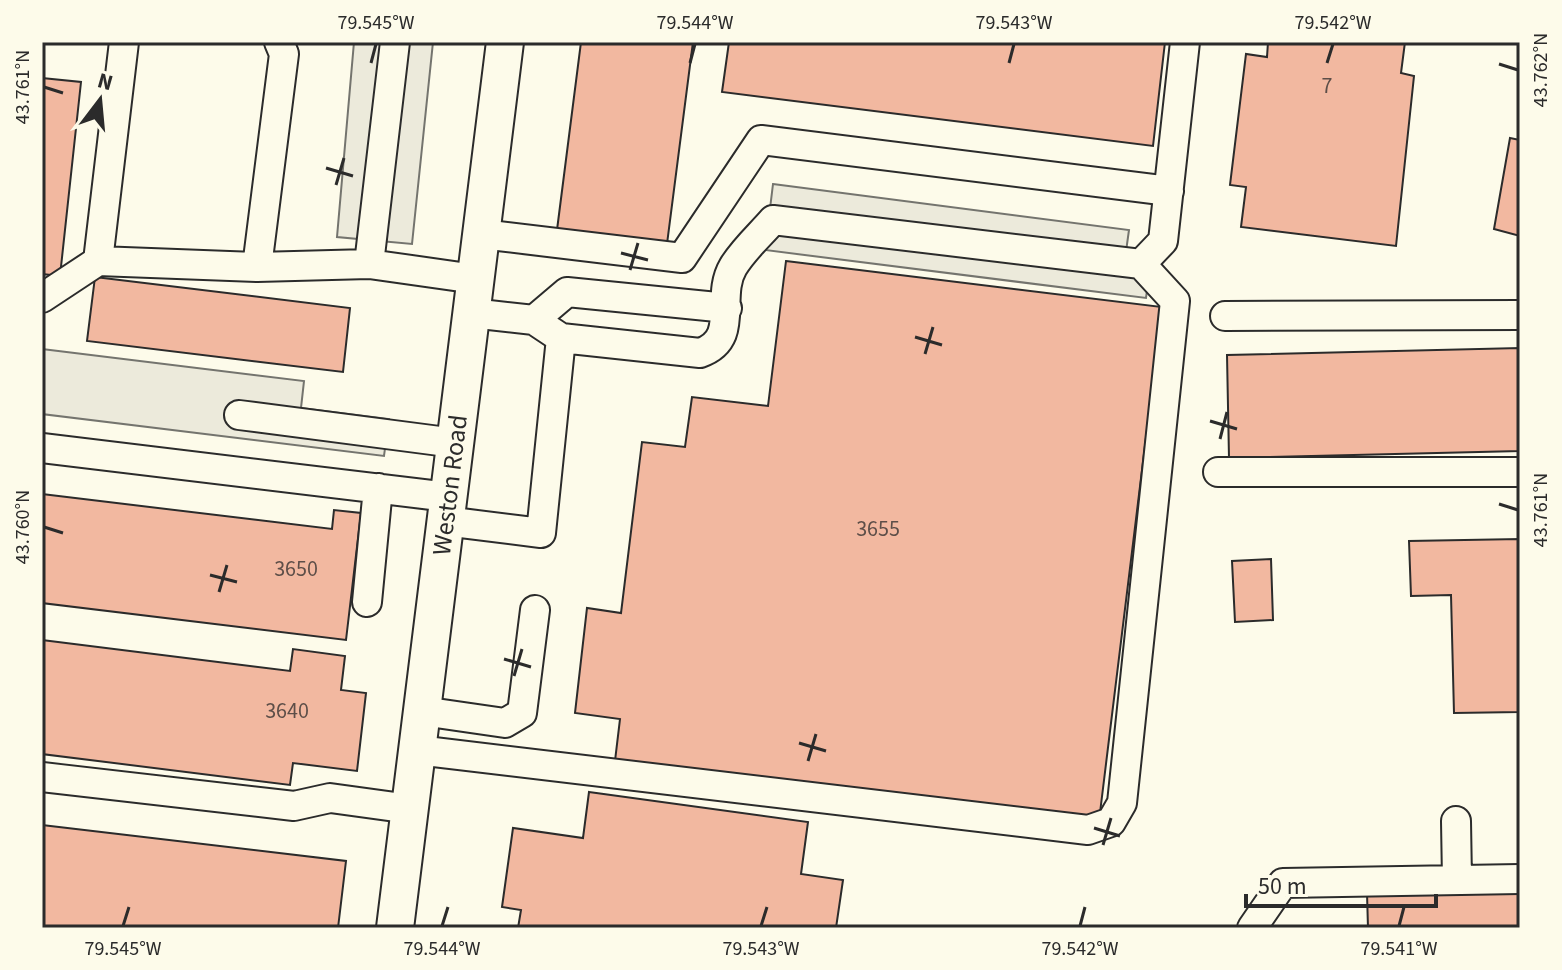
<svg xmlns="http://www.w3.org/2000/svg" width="1562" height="970" viewBox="0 0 1562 970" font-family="'Source Sans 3',sans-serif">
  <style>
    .parking { fill: #eceadb; stroke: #74746e; stroke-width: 2 }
    .building { fill: #f2b8a0; stroke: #2b2b2b; stroke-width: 2 }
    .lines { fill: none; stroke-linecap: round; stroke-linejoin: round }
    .minor-casing { stroke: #2b2b2b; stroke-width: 32 }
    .major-casing { stroke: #2b2b2b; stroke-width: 40 }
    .minor { stroke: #fdfbea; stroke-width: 28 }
    .major { stroke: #fdfbea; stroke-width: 36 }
    .ticks { fill: none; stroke: #2b2b2b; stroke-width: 3 }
    .labels { text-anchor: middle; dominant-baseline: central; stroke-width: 6; stroke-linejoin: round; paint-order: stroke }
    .number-label { font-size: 22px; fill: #5d4e48 }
    .street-label { font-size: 26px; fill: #2b2b2b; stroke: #fdfbea }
    .neatline { fill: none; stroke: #2b2b2b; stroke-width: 3 }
    .ticks-label { font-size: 20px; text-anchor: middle; fill: #2b2b2b }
  </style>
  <rect width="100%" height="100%" fill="#fdfbea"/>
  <path class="parking" d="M 354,42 L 433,42 L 412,244 L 337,237 Z
    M 773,184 L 1129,230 L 1123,273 L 1149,276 L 1146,298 L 765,250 Z
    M 42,349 L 304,381 L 301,408 L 389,419 L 384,456 L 42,414 Z"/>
  <path class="building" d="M 581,42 L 693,42 L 667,244 L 557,230 Z
    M 729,42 L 1165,42 L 1153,146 L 722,92 Z
    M 1268,42 L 1405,42 L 1401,73 L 1414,76 L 1396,246 L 1241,227 L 1246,187 L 1230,185 L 1246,54 L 1267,57 Z
    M 42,78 L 81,82 L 60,276 L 42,274 Z
    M 1510,138 L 1520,140 L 1520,236 L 1494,229 Z
    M 786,261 L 1162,307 L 1099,821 L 615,761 L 620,719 L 575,713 L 587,608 L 621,613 L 642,442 L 685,447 L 692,397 L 768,406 Z
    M 95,277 L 350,308 L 343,372 L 87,341 Z
    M 1520,348 L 1520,451 L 1229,458 L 1227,355 Z
    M 42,494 L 332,529 L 334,510 L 361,513 L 346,640 L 42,603 Z
    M 1520,539 L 1520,712 L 1454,713 L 1451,595 L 1411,596 L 1409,541 Z
    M 1271,559 L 1273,620 L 1235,622 L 1232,561 Z
    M 42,640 L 290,671 L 293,649 L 345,656 L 341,690 L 366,693 L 357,771 L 293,763 L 290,785 L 42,754 Z
    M 589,792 L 808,822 L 801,874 L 843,880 L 836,928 L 518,928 L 521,910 L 502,907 L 513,828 L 583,838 Z
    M 42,825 L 346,861 L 338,928 L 42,928 Z
    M 1520,889 L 1520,928 L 1368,928 L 1367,893 Z"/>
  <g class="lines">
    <g class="minor-casing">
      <path id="minor" d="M 279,42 L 284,54 L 257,267 L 369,264
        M 395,42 L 369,264 L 475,279
        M 481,234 L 682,258 L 761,140 L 1169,191
        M 98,261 L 124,42
        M 1141,264 L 1163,241 L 1185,42
        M 42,298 L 98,261 L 257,267
        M 1225,316 L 1520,315
        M 534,320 L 567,292 L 727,308
        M 239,415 L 455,443
        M 42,448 L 448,497
        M 1218,472 L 1520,472
        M 445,521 L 541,533 L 561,338
        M 367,602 L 378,488
        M 422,711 L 505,723 L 522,713 L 535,610
        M 417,750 L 1088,830 L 1111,822 L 1122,803 L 1175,301 L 1141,264 L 773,220 C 760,235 743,250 733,267 C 715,297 741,339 700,353 L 561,338 L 534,320 L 471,313
        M 42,777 L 294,806 L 330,798 L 410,809
        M 1456,821 L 1457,880
        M 1252,928 L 1283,883 L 1520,879"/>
    </g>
    <g class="major-casing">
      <path id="major" d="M 395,928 L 505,42"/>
    </g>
    <use href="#minor" class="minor"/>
    <use href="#major" class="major"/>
  </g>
  <path class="ticks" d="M 371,63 L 376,44M 690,63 L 695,44M 1009,63 L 1014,44M 1327,63 L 1333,44M 1499,64 L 1518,70M 44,87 L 63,93M 326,168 L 353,176M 336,185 L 344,158M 621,253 L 648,260M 630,270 L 638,243M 915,337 L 942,345M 925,354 L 933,327M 1210,421 L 1237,429M 1220,439 L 1227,412M 1499,504 L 1518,510M 44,527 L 63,533M 210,575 L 237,582M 219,592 L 227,565M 504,659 L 531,667M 514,676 L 522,649M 799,743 L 826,751M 808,761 L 816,734M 1094,828 L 1120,836M 1103,845 L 1111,818M 123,926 L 129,907M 442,926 L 448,907M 761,926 L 767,907M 1080,926 L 1085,907M 1399,926 L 1404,907"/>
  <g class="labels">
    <g class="number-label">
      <text x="1327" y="86">7</text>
      <text x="878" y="529">3655</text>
      <text x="296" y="569">3650</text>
      <text x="287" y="711">3640</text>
    </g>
    <g class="street-label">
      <text transform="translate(450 485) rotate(-83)">Weston Road</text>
    </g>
  </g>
  <rect width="1562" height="970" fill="none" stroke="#fdfbea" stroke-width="88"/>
  <g transform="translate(100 100) rotate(16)" stroke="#fdfbea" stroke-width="6" paint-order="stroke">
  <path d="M0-6L14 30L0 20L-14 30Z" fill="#2b2b2b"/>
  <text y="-12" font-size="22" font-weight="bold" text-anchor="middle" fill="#2b2b2b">N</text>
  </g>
  <path d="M1246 894v12h190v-12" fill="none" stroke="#2b2b2b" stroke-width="4"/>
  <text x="1258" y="894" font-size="24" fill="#2b2b2b" stroke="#fdfbea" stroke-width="6" paint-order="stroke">50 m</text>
  <rect x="44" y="44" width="1474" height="882" class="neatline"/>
  <g class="ticks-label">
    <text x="376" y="29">79.545°W</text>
    <text x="695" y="29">79.544°W</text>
    <text x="1014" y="29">79.543°W</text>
    <text x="1333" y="29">79.542°W</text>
    <text transform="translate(1540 70) rotate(-90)" y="7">43.762°N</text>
    <text transform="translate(22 87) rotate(-90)" y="7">43.761°N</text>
    <text transform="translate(1540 510) rotate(-90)" y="7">43.761°N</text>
    <text transform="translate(22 527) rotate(-90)" y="7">43.760°N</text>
    <text x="123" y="955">79.545°W</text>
    <text x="442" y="955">79.544°W</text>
    <text x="761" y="955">79.543°W</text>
    <text x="1080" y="955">79.542°W</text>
    <text x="1399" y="955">79.541°W</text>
  </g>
</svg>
